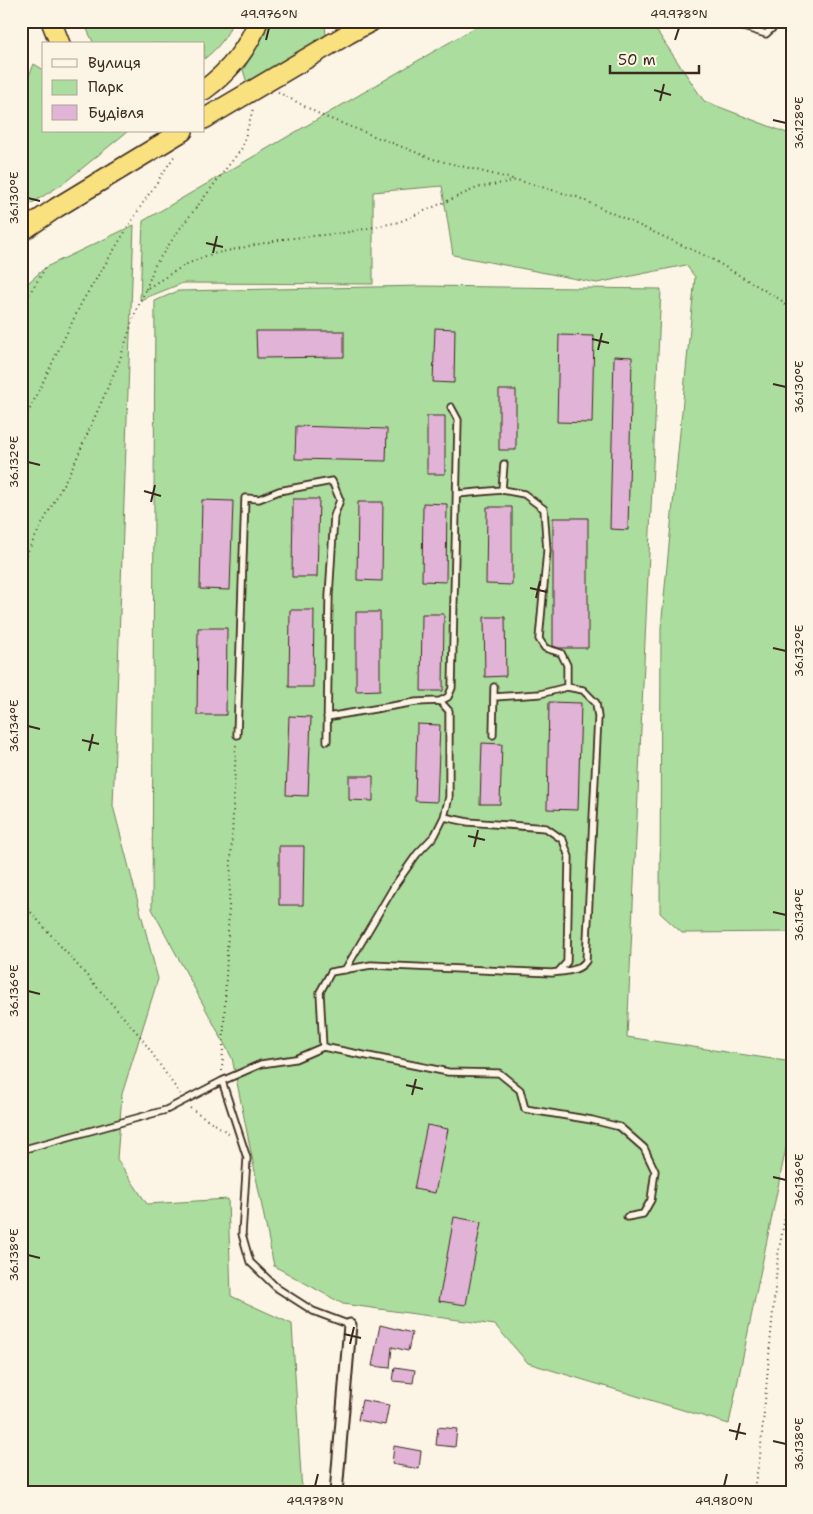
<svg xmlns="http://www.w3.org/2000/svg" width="813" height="1514" viewBox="0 0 813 1514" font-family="'Shantell Sans',sans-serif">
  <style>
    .green { fill: #abdd9e; stroke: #73845e }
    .building { fill: #e1b3d7; stroke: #3b2a1e }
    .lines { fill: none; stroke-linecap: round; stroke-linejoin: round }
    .service-casing { stroke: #3b2a1e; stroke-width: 9 }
    .minor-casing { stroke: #3b2a1e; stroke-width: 15 }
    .trunk-casing { stroke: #3b2a1e; stroke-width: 22 }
    .path { stroke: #3b2a1e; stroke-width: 2; stroke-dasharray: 1 4; stroke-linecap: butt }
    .service { stroke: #fcf5e5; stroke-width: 5.5 }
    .minor { stroke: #fcf5e5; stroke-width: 11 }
    .trunk { stroke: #fae180; stroke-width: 19 }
    .ticks { fill: none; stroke: #3b2a1e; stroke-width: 2 }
    .neatline { fill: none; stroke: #3b2a1e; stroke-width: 2 }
    .ticks-label { font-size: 12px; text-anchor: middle; fill: #3b2a1e }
  </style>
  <rect width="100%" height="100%" fill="#fcf5e5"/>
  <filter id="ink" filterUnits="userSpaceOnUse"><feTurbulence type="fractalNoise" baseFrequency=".02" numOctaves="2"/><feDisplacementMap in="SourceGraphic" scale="10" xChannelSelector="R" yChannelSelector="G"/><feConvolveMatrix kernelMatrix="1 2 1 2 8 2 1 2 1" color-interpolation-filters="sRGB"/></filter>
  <g filter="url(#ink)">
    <path class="green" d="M 83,21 L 232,21 C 228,37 216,50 204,59 L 204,44 L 94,44 Z
      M 268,21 L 325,21 L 326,37 L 248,86 L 243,70 L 265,32 Z
      M 486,21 L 650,21 L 704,101 L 792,135 L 792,932 L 682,933 L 660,913 L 661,628 L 695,277 L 686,265 L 597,283 L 453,255 L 442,186 L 373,192 L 373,284 L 183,283 L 140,300 L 143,221 Z
      M 34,64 L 44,70 L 44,131 L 128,131 L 64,183 L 21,210 L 21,95 Z
      M 134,225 L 113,806 L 158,979 L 122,1094 L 117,1159 L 147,1204 L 228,1199 L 231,1296 L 292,1324 L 302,1493 L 21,1493 L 21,289 L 46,267 Z
      M 422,286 L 661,289 L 627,1037 L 792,1062 L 792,1119 L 729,1424 L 528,1363 L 495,1325 L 343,1304 L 274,1266 L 232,1058 L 152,909 L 155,301 L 178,291 Z"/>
    <path class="building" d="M 435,328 L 455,329 L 454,383 L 433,382 Z
      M 256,331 L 344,331 L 344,357 L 257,358 Z
      M 559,335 L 594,336 L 592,423 L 557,422 Z
      M 614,356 L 632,357 L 628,530 L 610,529 Z
      M 499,390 L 516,390 L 516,450 L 499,450 Z
      M 427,416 L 445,416 L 445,474 L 427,474 Z
      M 296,426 L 387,429 L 386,461 L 295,459 Z
      M 293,499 L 319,499 L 317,577 L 292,577 Z
      M 202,500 L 233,501 L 230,590 L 200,589 Z
      M 358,502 L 383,502 L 382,581 L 357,580 Z
      M 423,503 L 447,504 L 446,582 L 422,581 Z
      M 487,507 L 512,507 L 512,585 L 486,584 Z
      M 553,518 L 588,518 L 588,648 L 559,648 L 553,646 Z
      M 290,610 L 314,610 L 313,687 L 289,687 Z
      M 356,612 L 380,612 L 380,690 L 356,691 Z
      M 422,614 L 444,614 L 443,691 L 421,691 Z
      M 484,617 L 505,617 L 506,676 L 485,677 Z
      M 198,628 L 227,628 L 226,715 L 197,715 Z
      M 549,702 L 581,703 L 578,810 L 547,809 Z
      M 289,716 L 311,717 L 308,796 L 286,795 Z
      M 417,724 L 440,725 L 437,802 L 415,801 Z
      M 482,743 L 502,744 L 500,804 L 480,804 Z
      M 349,776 L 373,776 L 373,801 L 349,800 Z
      M 279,846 L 304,846 L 303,905 L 279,905 Z
      M 427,1125 L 448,1129 L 435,1193 L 414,1189 Z
      M 454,1217 L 481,1222 L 466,1305 L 439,1301 Z
      M 380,1325 L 412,1333 L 408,1351 L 392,1347 L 390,1368 L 372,1366 Z
      M 395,1367 L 415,1370 L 413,1383 L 393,1381 Z
      M 362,1400 L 389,1405 L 385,1425 L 358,1420 Z
      M 438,1427 L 457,1429 L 455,1447 L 436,1445 Z
      M 394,1446 L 421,1451 L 419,1469 L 392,1464 Z"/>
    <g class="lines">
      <g class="service-casing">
        <path id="service" d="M 724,21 L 766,34 L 780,21
          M 502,490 L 504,464
          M 457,494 L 502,490 L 524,494 L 544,509 L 547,551 L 539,639 L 545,648 L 561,653 L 567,665 L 567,687
          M 327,717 L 416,702 L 440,701 L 448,697 L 452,688 L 458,420 L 451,407
          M 237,735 L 245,498 L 259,499 L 279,491 L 332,481 L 340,500 L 334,516 L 329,596 L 327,741
          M 493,735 L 494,687
          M 444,817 L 468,822 L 546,828 L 563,840 L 569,857 L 567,962 L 558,972
          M 345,970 L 395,885 L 417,854 L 435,835 L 444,817 L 449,797 L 449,711 L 440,701
          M 323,1047 L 448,1072 L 499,1073 L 520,1090 L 525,1109 L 592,1120 L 620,1127 L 644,1148 L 655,1171 L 651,1200 L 643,1214 L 627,1217
          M 222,1081 L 247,1158 L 242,1234 L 250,1262 L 277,1288 L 313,1311 L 350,1325
          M 21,1150 L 166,1110 L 222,1081 L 261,1064 L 295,1059 L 323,1047 L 320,992 L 331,972 L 371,965 L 552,973 C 565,971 578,972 586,961 L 598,717 L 596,703 L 583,690 L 567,687 L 540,694 L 494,697"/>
      </g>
      <g class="minor-casing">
        <path id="minor" d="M 336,1493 L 350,1325"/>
      </g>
      <g class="trunk-casing">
        <path id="trunk" d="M 51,21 L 60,44
          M 204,90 C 227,73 248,49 258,21
          M 204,119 L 348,34 L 372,21
          M 21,232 L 56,208 L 183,131"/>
      </g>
      <path class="path" d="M 278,92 L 323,116 L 433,159 L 516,180
        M 146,289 L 155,265 L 179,230 L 242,148 L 253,109
        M 21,307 L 46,267
        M 21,427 L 82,302 L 141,206 L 175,155
        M 21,564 L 75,462 L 119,362 L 136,311 L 146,289 L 185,265 L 208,255 L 283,239 L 344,233 L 399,222 L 477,188 L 517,180 L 577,197 L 710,258 L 781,300 L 792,312
        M 21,901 L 140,1036 L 180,1094
        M 222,1071 L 236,744
        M 190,1108 L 230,1134
        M 753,1493 L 760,1457 L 778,1255 L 792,1179"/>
      <use href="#service" class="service"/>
      <use href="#minor" class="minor"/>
      <use href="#trunk" class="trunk"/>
    </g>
  </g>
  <path class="ticks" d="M 266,40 L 269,28M 675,40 L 679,28M 654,90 L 671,95M 660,101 L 664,84M 773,120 L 786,123M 28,198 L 40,201M 206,243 L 223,247M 213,253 L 217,236M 592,339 L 609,343M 598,350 L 602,333M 773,384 L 786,387M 28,462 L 40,465M 144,491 L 161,496M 151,502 L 155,485M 530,588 L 547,592M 536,598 L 540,581M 773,648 L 786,651M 28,726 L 40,729M 82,740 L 99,744M 89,751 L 93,734M 468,836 L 485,840M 474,847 L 478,830M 773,912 L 786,915M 28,991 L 40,994M 406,1085 L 423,1089M 412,1095 L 416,1079M 773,1177 L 786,1180M 28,1255 L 40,1258M 344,1334 L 361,1338M 350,1344 L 354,1327M 729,1430 L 746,1434M 736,1440 L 740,1423M 773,1441 L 786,1444M 315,1486 L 318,1474M 724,1486 L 727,1474"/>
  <rect width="813" height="1514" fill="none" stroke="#fcf5e5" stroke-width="55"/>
  <rect x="42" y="42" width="162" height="90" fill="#fcf5e5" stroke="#afa495"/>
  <rect x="52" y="59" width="25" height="8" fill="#fcf5e5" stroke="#afa495"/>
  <text x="88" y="68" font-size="15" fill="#3b2a1e">Вулиця</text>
  <rect x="52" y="80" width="25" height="15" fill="#abdd9e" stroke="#afa495"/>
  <text x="88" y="92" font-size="15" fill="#3b2a1e">Парк</text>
  <rect x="52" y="105" width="25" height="15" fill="#e1b3d7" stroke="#afa495"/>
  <text x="88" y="118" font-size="15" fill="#3b2a1e">Будівля</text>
  <path d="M610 65v8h89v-8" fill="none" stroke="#3b2a1e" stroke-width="2.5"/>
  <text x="618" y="65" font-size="15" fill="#3b2a1e" stroke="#fcf5e5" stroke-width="4" paint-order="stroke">50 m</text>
  <rect x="28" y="28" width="758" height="1458" class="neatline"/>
  <g class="ticks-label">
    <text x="269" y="18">49.976°N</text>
    <text x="679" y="18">49.978°N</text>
    <text transform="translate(799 123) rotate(-90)" y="4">36.128°E</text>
    <text transform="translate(14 198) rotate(-90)" y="4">36.130°E</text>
    <text transform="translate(799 387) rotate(-90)" y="4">36.130°E</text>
    <text transform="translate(14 462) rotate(-90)" y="4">36.132°E</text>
    <text transform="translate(799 651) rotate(-90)" y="4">36.132°E</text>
    <text transform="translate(14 726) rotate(-90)" y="4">36.134°E</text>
    <text transform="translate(799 915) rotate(-90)" y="4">36.134°E</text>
    <text transform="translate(14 991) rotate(-90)" y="4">36.136°E</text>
    <text transform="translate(799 1180) rotate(-90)" y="4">36.136°E</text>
    <text transform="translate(14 1255) rotate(-90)" y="4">36.138°E</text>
    <text transform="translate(799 1444) rotate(-90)" y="4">36.138°E</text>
    <text x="315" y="1505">49.978°N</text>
    <text x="724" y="1505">49.980°N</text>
  </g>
</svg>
